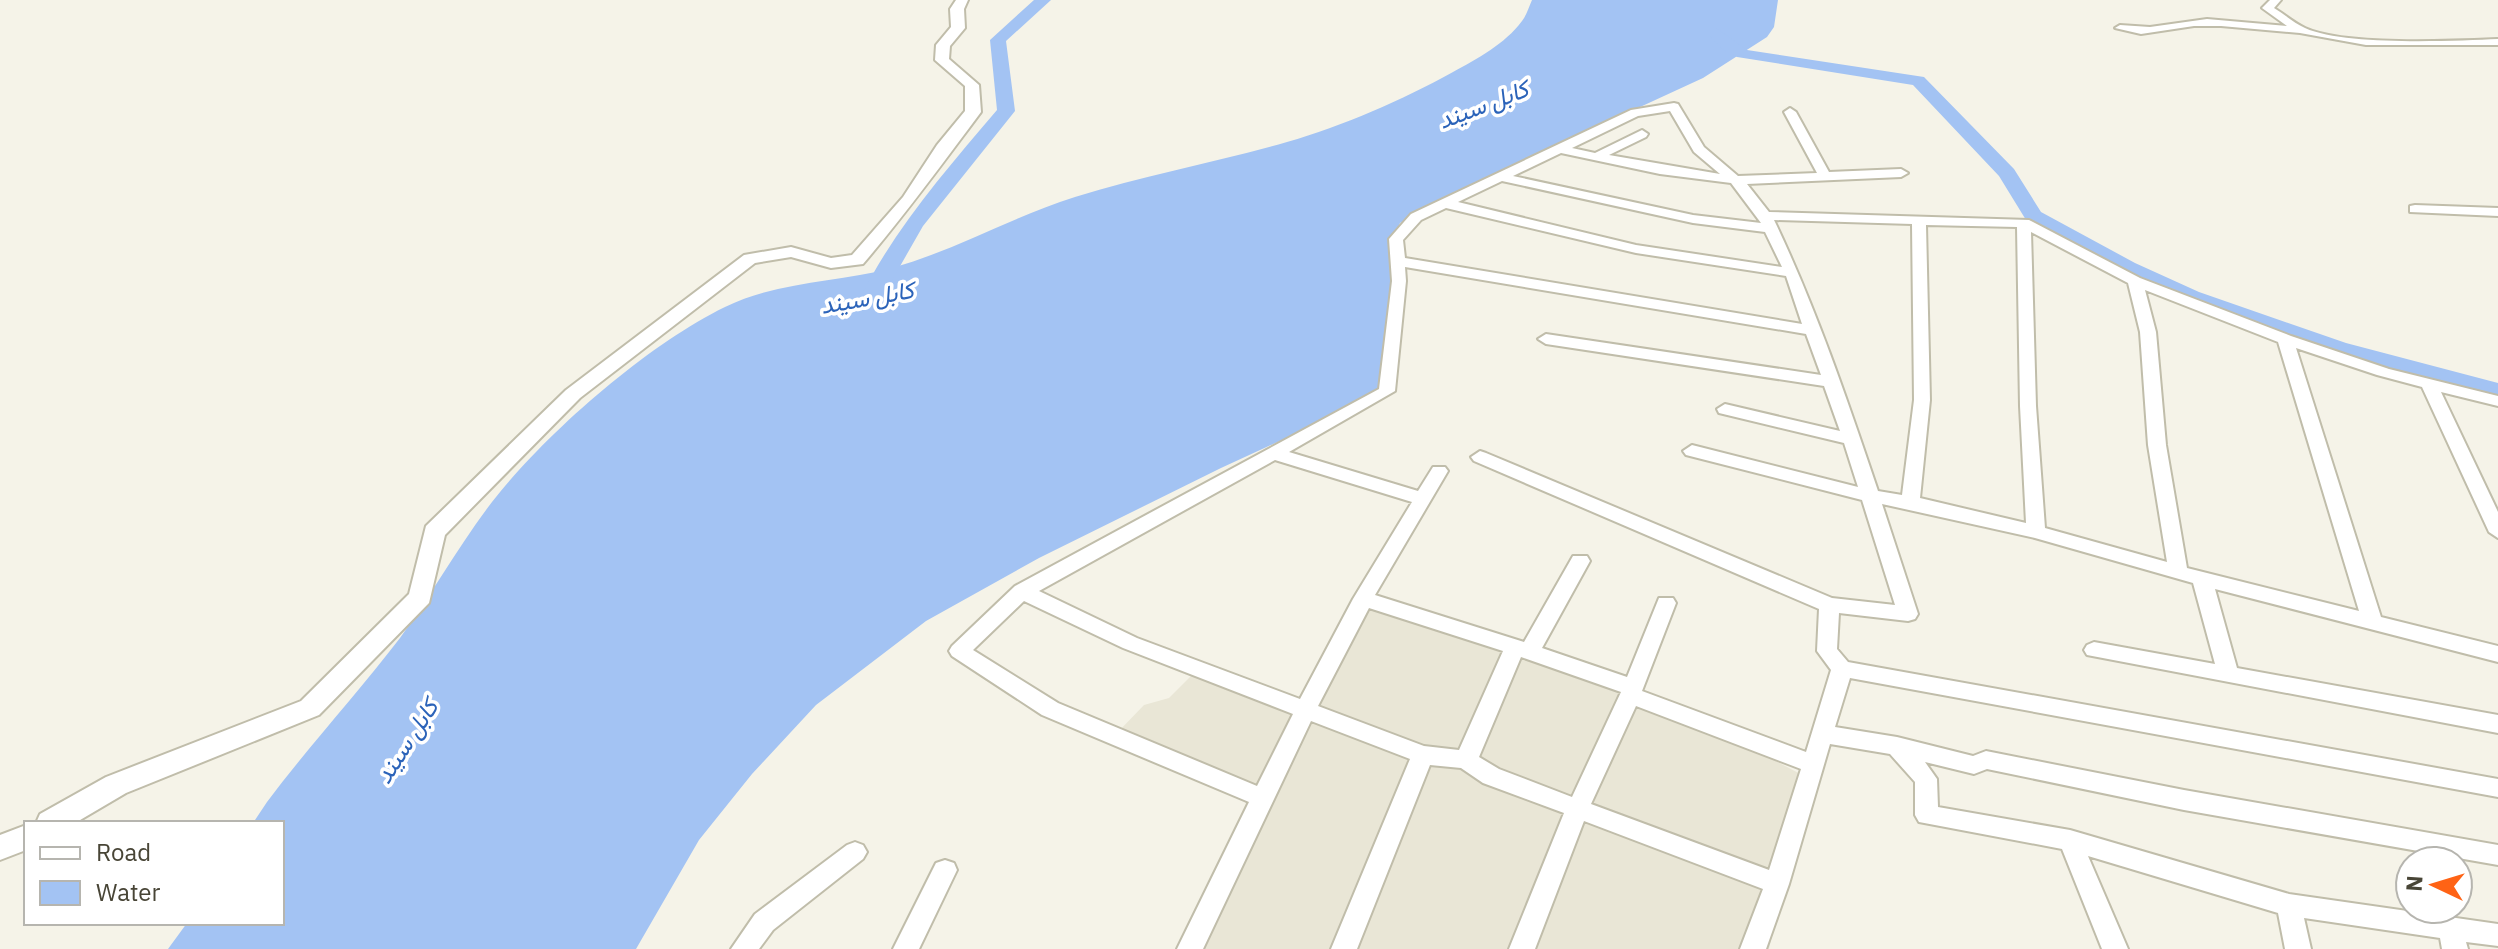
<svg xmlns="http://www.w3.org/2000/svg" width="2498" height="949" viewBox="0 0 2498 949" font-family="'IBM Plex Sans',Vazirmatn,sans-serif">
  <style>
    .residential { fill: #e9e6d6 }
    .water { fill: #a3c3f3 }
    .lines { fill: none; stroke-linecap: round; stroke-linejoin: round }
    .river { fill: #a3c3f3; fill-rule: evenodd }
    .minor-casing { stroke: #c0bdaa; stroke-width: 4 }
    .tertiary-casing { stroke: #c0bdaa; stroke-width: 4 }
    .minor { fill: #fff; fill-rule: evenodd }
    .tertiary { fill: #fff; fill-rule: evenodd }
    .labels { text-anchor: middle; dominant-baseline: central; stroke-width: 7; stroke-linejoin: round; paint-order: stroke }
    .water-label { font-size: 24px; font-style: italic; fill: #2b63b9; stroke: #fff }
  </style>
  <rect width="100%" height="100%" fill="#f5f3e8"/>
  <path class="residential" d="M 1368,591 L 1396,603 L 1609,673 L 1806,777 L 1769,949 L 1180,949 L 1256,815 L 1243,800 L 1151,746 L 1117,733 L 1144,705 L 1169,698 L 1202,665 L 1308,707 Z"/>
  <path class="water" d="M 1532,0 L 1778,0 L 1774,27 L 1767,37 L 1703,78 L 1432,203 L 1400,223 L 1390,245 L 1391,284 L 1380,391 L 1369,400 L 1221,468 L 1039,558 L 926,621 L 816,705 L 752,774 L 699,840 L 636,949 L 168,949 L 187,923 L 282,923 L 282,823 L 253,823 L 267,802 C 309,746 357,694 400,638 C 432,594 459,545 492,502 C 546,433 647,345 725,307 C 777,281 837,283 892,268 C 956,250 1012,217 1075,197 C 1145,175 1217,162 1287,142 C 1343,126 1402,100 1453,72 C 1477,59 1505,44 1522,21 C 1526,16 1529,7 1532,0 Z"/>
  <g class="lines">
    <path class="river" d="M 1034,0 L 1051,0 L 1006,41 L 1015,111 L 923,226 L 879,303 L 863,303 L 860,298 C 895,228 946,170 997,110 L 990,40 Z
      M 1716,28 L 1747,50 L 1924,77 L 2014,169 L 2041,212 L 2135,263 L 2199,292 L 2346,343 L 2498,383 L 2498,397 L 2330,353 L 2183,302 L 2119,273 L 2026,220 L 1999,176 L 1913,85 L 1737,57 L 1722,49 L 1710,36 L 1710,30 Z"/>
    <g class="minor-casing">
      <path id="minor" d="M 2270,0 L 2281,0 L 2274,8 C 2284,14 2294,23 2305,28 C 2344,46 2453,41 2498,39 L 2498,45 L 2366,45 L 2300,33 L 2221,26 L 2194,26 L 2141,34 L 2115,28 L 2120,25 L 2150,27 L 2207,19 L 2287,26 L 2262,8 Z
        M 1674,103 L 1678,104 L 1704,147 L 1738,176 L 1817,173 L 1784,112 L 1790,108 L 1796,112 L 1829,172 L 1901,169 L 1908,173 L 1901,177 L 1747,184 L 1769,212 L 2029,220 L 2140,278 L 2291,336 L 2389,369 L 2498,396 L 2498,406 L 2441,392 L 2498,512 L 2498,538 L 2489,532 L 2422,387 L 2377,375 L 2296,348 L 2381,617 L 2498,646 L 2498,662 L 2215,589 L 2237,668 L 2498,715 L 2498,733 L 2087,655 L 2084,650 L 2087,645 L 2094,642 L 2215,664 L 2193,583 L 2035,538 L 1882,504 L 1918,614 L 1915,619 L 1908,621 L 1839,613 L 1837,649 L 1848,662 L 2498,779 L 2498,797 L 1850,678 L 1835,727 L 1897,737 L 1973,756 L 1986,751 L 2184,790 L 2498,845 L 2498,865 L 2184,810 L 1987,769 L 1974,774 L 1925,762 L 1937,779 L 1938,807 L 2070,830 L 2289,894 L 2498,924 L 2498,946 L 2466,942 L 2468,949 L 2442,949 L 2440,938 L 2304,918 L 2311,949 L 2285,949 L 2278,913 L 2088,856 L 2128,949 L 2102,949 L 2062,849 L 1919,822 L 1915,815 L 1915,782 L 1890,754 L 1830,744 L 1789,884 L 1766,949 L 1740,949 L 1763,889 L 1584,821 L 1535,949 L 1509,949 L 1564,813 L 1483,783 L 1461,768 L 1430,765 L 1357,949 L 1331,949 L 1410,759 L 1311,721 L 1203,949 L 1177,949 L 1249,802 L 1042,715 L 952,656 L 949,651 L 952,646 L 1015,586 L 1379,389 L 1392,281 L 1389,239 L 1411,214 L 1631,110 ZM 1670,111 L 1694,152 L 1720,174 L 1609,155 L 1646,137 L 1648,134 L 1642,130 L 1595,153 L 1572,148 L 1638,116 ZM 1561,153 L 1660,174 L 1731,183 L 1761,223 L 1693,215 L 1513,176 ZM 1502,181 L 1693,223 L 1765,232 L 1782,267 L 1636,245 L 1458,202 ZM 1446,208 L 1636,253 L 1786,276 L 1802,324 L 1405,258 L 1403,240 L 1421,220 ZM 1774,220 L 1912,224 L 1914,400 L 1902,495 L 1878,491 C 1847,399 1816,308 1774,220 ZM 1926,225 L 2017,227 L 2020,406 L 2026,523 L 1920,498 L 1930,400 ZM 2031,232 L 2128,283 L 2140,332 L 2148,445 L 2167,562 L 2045,528 L 2036,406 ZM 1405,267 L 1806,334 L 1821,375 L 1546,334 L 1538,339 L 1546,344 L 1824,386 L 1840,431 L 1725,404 L 1717,409 L 1719,413 L 1844,443 L 1858,487 L 1692,445 L 1683,451 L 1686,455 L 1862,500 L 1895,605 L 1832,598 L 1486,453 L 1480,451 L 1471,457 L 1474,461 L 1819,609 L 1817,651 L 1831,670 L 1806,752 L 1642,691 L 1676,603 L 1673,598 L 1659,598 L 1627,677 L 1542,648 L 1590,561 L 1587,556 L 1573,556 L 1524,642 L 1375,595 L 1448,471 L 1445,467 L 1433,467 L 1418,491 L 1289,452 L 1395,391 L 1406,281 ZM 2145,290 L 2278,342 L 2359,611 L 2187,568 L 2166,445 L 2156,332 ZM 1275,460 L 1412,502 L 1353,599 L 1300,699 L 1137,638 L 1039,591 ZM 1024,601 L 1123,648 L 1293,714 L 1257,786 L 1058,703 L 973,650 ZM 1369,608 L 1503,651 L 1459,750 L 1424,746 L 1318,706 ZM 1521,657 L 1621,692 L 1572,797 L 1499,769 L 1479,757 ZM 1636,706 L 1801,769 L 1769,870 L 1591,804 Z
        M 2415,205 L 2498,208 L 2498,216 L 2410,212 L 2410,206 Z
        M 855,842 L 863,845 L 867,852 L 863,859 L 773,930 L 759,949 L 731,949 L 755,914 L 847,845 Z
        M 945,860 L 954,863 L 957,870 L 919,949 L 893,949 L 936,863 Z"/>
    </g>
    <g class="tertiary-casing">
      <path id="tertiary" d="M 956,0 L 968,0 L 964,9 L 965,28 L 950,46 L 949,59 L 979,85 L 981,112 C 942,164 905,215 863,264 L 831,268 L 791,257 L 755,263 L 580,398 L 445,535 L 429,603 L 319,715 L 126,793 L 75,823 L 36,823 L 40,814 L 106,777 L 301,701 L 409,594 L 426,526 L 566,390 L 744,255 L 791,247 L 831,258 L 852,255 L 903,197 L 937,145 L 965,111 L 965,86 L 935,60 L 936,45 L 951,27 L 950,9 Z
        M 26,825 L 26,850 L 0,860 L 0,835 Z"/>
    </g>
    <use href="#minor" class="minor"/>
    <use href="#tertiary" class="tertiary"/>
  </g>
  <g class="labels">
    <g class="water-label">
      <text transform="translate(1483 104) rotate(-21)">کابل سيند</text>
      <text transform="translate(867 297) rotate(-10)">کابل سيند</text>
      <text transform="translate(406 741) rotate(-57)">کابل سيند</text>
    </g>
  </g>
  <rect x="24" y="821" width="260" height="104" fill="#ffffff" stroke="#b6b5af" stroke-width="2"/>
  <rect x="40" y="847" width="40" height="12" fill="#ffffff" stroke="#b6b5af" stroke-width="2"/>
  <text x="96" y="861" font-size="24" fill="#484536">Road</text>
  <rect x="40" y="881" width="40" height="24" fill="#a3c3f3" stroke="#b6b5af" stroke-width="2"/>
  <text x="96" y="901" font-size="24" fill="#484536">Water</text>
  <g transform="translate(2434 885) rotate(274)"><circle r="38" fill="#ffffff" stroke="#b6b5af" stroke-width="2"/>
  <path d="M0-6L14 30L0 20L-14 30Z" fill="#ff6315"/>
  <text y="-12" font-size="22" font-weight="bold" text-anchor="middle" fill="#484536">N</text>
  </g>
</svg>
